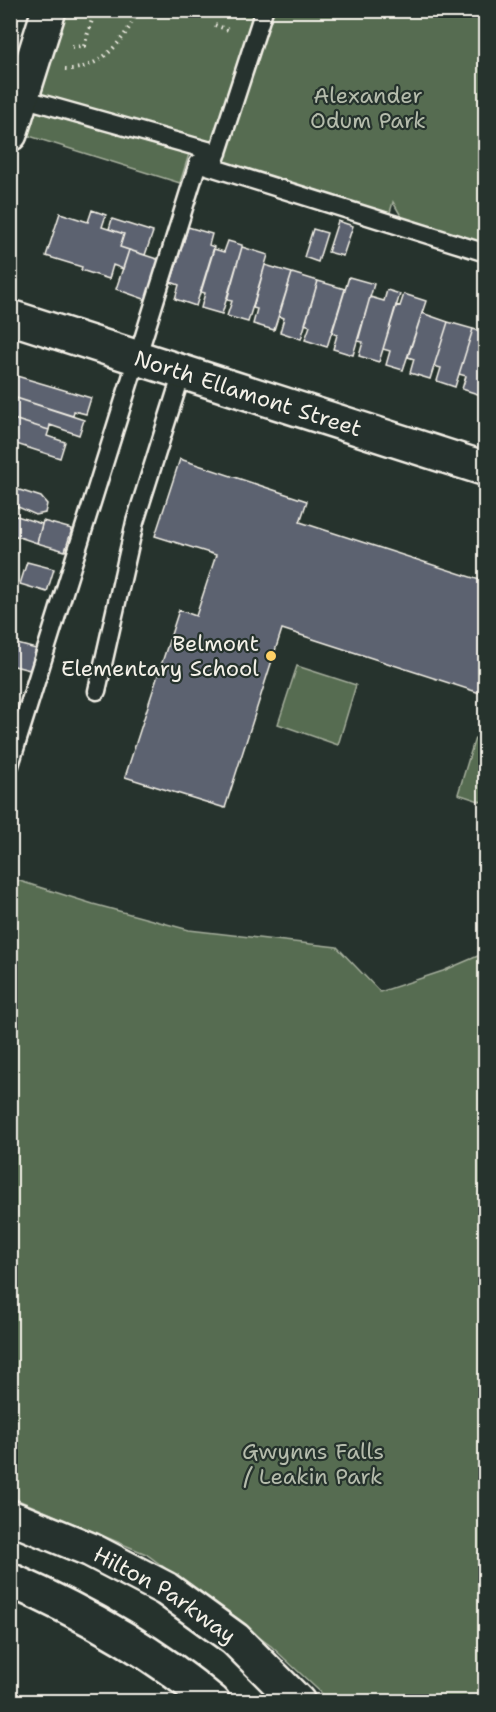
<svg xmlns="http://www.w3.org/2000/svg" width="496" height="1712" viewBox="0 0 496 1712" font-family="'Shantell Sans',sans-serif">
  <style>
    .green { fill: #566c51; stroke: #a5ae9c; stroke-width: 1.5 }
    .building { fill: #5c626f; stroke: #f4f1e8; stroke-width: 1.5 }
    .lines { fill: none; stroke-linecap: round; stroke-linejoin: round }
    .lane-casing { stroke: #f4f1e8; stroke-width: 21 }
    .street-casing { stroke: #f4f1e8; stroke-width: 38 }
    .primary-casing { stroke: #f4f1e8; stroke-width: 38 }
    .path { stroke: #f4f1e8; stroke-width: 4; stroke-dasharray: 1.5 4.5; stroke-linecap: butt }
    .lane { stroke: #26332d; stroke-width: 16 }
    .street { stroke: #26332d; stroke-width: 33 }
    .primary { stroke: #26332d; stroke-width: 33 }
    .poi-dot { fill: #ffd166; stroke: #26332d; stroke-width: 2 }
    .labels { text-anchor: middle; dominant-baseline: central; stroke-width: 4.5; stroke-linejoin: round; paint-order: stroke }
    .park-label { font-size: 22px; fill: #b5bcac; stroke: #26332d }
    .street-label { font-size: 22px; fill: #f4f1e8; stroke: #26332d }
    .poi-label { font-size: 22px; fill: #f4f1e8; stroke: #26332d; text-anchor: end }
  </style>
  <rect width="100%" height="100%" fill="#26332d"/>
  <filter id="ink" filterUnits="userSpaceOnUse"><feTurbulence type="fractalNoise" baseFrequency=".0167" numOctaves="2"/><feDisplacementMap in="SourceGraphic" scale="12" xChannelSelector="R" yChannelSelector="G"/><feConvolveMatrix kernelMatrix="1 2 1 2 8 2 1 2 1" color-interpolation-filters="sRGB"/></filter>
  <g filter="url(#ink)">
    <path class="green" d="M 66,11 L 485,11 L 485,246 L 404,221 L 393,202 L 389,216 L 189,154 L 180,183 L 26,135 Z
      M 297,666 L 356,685 L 338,745 L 278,724 Z
      M 475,738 L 485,741 L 485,803 L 458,794 Z
      M 10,878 L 93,904 L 189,930 L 337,947 L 380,992 L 443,971 L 485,953 L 485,1701 L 330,1701 L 271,1646 L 146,1554 L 11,1497 Z"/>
    <path class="building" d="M 92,210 L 106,215 L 102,227 L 124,234 L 120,247 L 129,250 L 123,269 L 113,265 L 109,279 L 81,270 L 82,267 L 46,256 L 60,213 L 88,222 Z
      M 112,219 L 153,232 L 145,255 L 120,247 L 124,234 L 109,229 Z
      M 338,221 L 353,226 L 343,256 L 328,252 Z
      M 188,227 L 212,234 L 209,245 L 214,247 L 196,306 L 175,299 L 179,285 L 171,282 Z
      M 313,229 L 327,233 L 318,262 L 304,257 Z
      M 228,241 L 242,245 L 242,247 L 222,314 L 201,308 L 205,293 L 201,292 L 214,249 L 224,252 Z
      M 242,247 L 268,255 L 248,322 L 227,316 L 232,301 L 227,300 Z
      M 129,250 L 160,260 L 147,300 L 116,289 Z
      M 265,265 L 292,273 L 274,330 L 253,324 L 257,309 L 253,308 Z
      M 292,273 L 318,281 L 301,339 L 280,332 L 284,318 L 279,316 Z
      M 349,277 L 374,284 L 353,355 L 333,349 L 337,335 L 332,333 Z
      M 318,281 L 345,289 L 327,347 L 305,340 L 310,326 L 305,324 Z
      M 387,290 L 400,294 L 379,362 L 359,356 L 363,342 L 358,341 L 370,297 L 384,301 Z
      M 404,294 L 426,301 L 403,370 L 386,365 L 390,351 L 383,349 L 396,305 L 400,306 Z
      M 422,313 L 448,322 L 430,379 L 410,373 L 414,359 L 408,357 Z
      M 448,322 L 473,329 L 455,387 L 437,381 L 441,368 L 434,366 Z
      M 473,329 L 486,333 L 486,382 L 481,395 L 462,389 L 466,376 L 459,374 Z
      M 10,374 L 91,398 L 86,414 L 74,411 L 73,416 L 10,396 Z
      M 10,396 L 84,420 L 79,435 L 50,425 L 49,430 L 10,418 Z
      M 10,418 L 49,430 L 47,436 L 65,442 L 60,458 L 10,442 Z
      M 180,459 L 307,501 L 300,522 L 486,582 L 486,695 L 282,629 L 225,808 L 125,777 L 179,610 L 196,616 L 216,555 L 155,536 Z
      M 10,487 L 41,497 L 47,504 L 45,513 L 36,515 L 16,506 L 15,512 L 10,511 Z
      M 10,511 L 15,512 L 13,517 L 17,516 L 42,524 L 37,543 L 10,534 Z
      M 43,521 L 72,529 L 65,551 L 37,543 Z
      M 27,562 L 54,569 L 47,592 L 20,584 Z
      M 10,588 L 17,590 L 12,606 L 10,606 Z
      M 10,642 L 36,649 L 30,670 L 10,665 Z"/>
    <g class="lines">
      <g class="lane-casing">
        <path id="lane" d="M 22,98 L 218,153
          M 215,161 L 264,10
          M 97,691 L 135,522 L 182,373
          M 10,765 L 198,163 L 486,253"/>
      </g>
      <g class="street-casing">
        <g id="street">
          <path d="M 10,134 L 49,10"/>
          <path id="s1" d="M 10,317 L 486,469"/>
        </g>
      </g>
      <g class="primary-casing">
        <g id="primary">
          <path id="s2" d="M 10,1517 L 91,1550 L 166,1589 L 235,1639 L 298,1702"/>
          <path d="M 10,1580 C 83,1612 152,1650 213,1702"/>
        </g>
      </g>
      <path class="path" d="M 215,25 L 231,31
        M 72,47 L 84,46 L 95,10
        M 65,69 C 99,71 125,41 138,10"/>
      <use href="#lane" class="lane"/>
      <use href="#street" class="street"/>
      <use href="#primary" class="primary"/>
    </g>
  </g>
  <circle class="poi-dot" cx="271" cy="656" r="6"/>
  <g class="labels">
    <g class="park-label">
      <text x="368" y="95">Alexander<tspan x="368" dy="25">Odum Park</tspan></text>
      <text x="313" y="1451">Gwynns Falls<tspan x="313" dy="25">/ Leakin Park</tspan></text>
    </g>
    <g class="street-label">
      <text stroke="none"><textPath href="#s1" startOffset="250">North Ellamont Street</textPath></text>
      <text stroke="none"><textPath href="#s2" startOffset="174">Hilton Parkway</textPath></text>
    </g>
    <g class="poi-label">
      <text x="259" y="643">Belmont<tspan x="259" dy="25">Elementary School</tspan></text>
    </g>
  </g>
  <rect width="496" height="1712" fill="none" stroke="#26332d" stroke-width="36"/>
  <rect x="18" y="18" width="460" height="1676" fill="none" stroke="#f4f1e8" stroke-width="2" filter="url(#ink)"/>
</svg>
